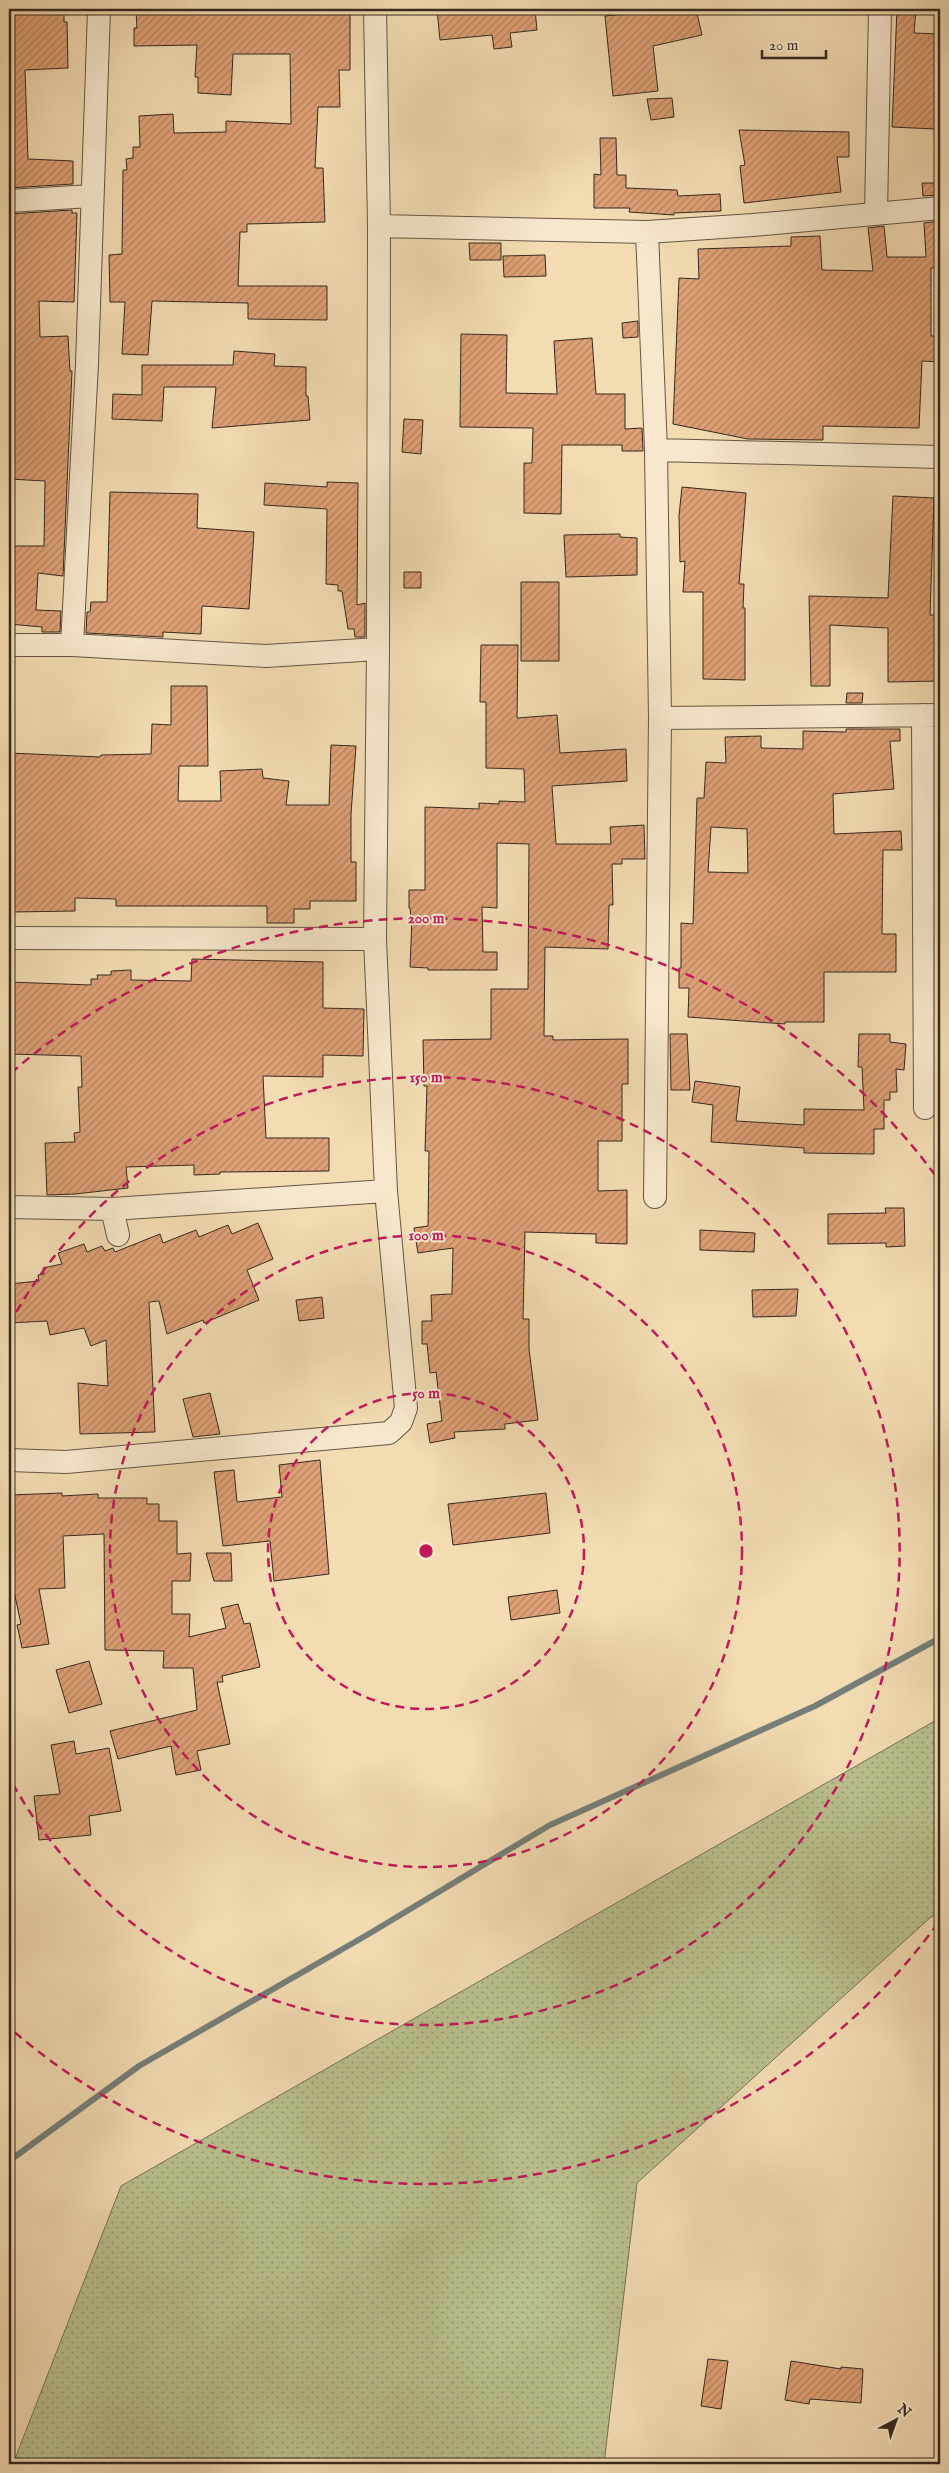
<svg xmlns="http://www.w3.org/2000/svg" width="949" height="2473" viewBox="0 0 949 2473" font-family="'IM FELL English',serif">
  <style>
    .grass { fill: url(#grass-dots); stroke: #777456 }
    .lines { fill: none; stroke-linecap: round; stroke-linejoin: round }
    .stream { stroke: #757f7a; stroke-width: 6 }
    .building { fill: url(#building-hatch); stroke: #35291f; fill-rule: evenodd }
    .minor-casing { stroke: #645644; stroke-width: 24 }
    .minor { stroke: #f7e8cd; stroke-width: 22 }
    .ring { fill: none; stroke: #c2185b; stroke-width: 2.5; stroke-dasharray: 9 6 }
    .centre { fill: #c2185b; stroke: #f7e8cd; stroke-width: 2.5 }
    .ring-label { font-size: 15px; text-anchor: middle; font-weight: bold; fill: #c2185b; stroke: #f7e8cd; stroke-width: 4; stroke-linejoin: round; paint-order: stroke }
  </style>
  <defs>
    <pattern id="grass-dots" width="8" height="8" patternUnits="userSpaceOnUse" patternTransform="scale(1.25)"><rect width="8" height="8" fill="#b9c08d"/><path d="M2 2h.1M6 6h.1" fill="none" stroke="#979c73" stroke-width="1.8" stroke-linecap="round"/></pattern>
    <pattern id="building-hatch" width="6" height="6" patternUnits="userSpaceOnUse" patternTransform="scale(1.25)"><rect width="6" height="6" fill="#dfa177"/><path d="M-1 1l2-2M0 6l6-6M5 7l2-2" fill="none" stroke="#b68361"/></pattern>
  </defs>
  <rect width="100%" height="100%" fill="#f3dcb2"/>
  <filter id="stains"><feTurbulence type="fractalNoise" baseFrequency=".004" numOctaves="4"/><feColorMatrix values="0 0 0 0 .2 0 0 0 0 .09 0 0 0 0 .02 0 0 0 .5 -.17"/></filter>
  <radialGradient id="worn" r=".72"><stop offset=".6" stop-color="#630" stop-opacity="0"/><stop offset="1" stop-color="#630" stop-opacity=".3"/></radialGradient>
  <path class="grass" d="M 940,1718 L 940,1913 L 931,1917 L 637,2183 L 604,2464 L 13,2464 L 121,2186 Z"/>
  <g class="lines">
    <path class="stream" d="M 9,2161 L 139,2066 L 367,1935 L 550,1825 L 815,1706 L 940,1638"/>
  </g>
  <path class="building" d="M 9,9 L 64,9 L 64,22 L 67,22 L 68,68 L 25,70 L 28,159 L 73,161 L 73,184 L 9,188 Z
    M 180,9 L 350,9 L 350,70 L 339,70 L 340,107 L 318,107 L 315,168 L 323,168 L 325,222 L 247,224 L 247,232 L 240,232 L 238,286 L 327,286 L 327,320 L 248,319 L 248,303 L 152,301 L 148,355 L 122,354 L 125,302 L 110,302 L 109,255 L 122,254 L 123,170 L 127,170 L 126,159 L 133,158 L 133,147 L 140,147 L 139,116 L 173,114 L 174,133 L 226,132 L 226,121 L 291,124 L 290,54 L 233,54 L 231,95 L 198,93 L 198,77 L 195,77 L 197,45 L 134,46 L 134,28 L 137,28 L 136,11 Z
    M 437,9 L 535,9 L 537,30 L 510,33 L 512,47 L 494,49 L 492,35 L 440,40 Z
    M 656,9 L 696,9 L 702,35 L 653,46 L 658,91 L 613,96 L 605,16 L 656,11 Z
    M 897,9 L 916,9 L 914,33 L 939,34 L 936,129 L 892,127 Z
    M 672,98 L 674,117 L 651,120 L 647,99 Z
    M 739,130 L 849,132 L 849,157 L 837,157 L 841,192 L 744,203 L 740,166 L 745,165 Z
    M 600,138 L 616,138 L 617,175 L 626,175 L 626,188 L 677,190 L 678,196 L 720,194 L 721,211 L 674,213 L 674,215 L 629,212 L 630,208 L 594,208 L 594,174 L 601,175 Z
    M 922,183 L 940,183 L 940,195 L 923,196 Z
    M 72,210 L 72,213 L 77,213 L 74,302 L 39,301 L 40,337 L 68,336 L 70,371 L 72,371 L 63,576 L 38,573 L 36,610 L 61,611 L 60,632 L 42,632 L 42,627 L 9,624 L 9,546 L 44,546 L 45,481 L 9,479 L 9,214 Z
    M 940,221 L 940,267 L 931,268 L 931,336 L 940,336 L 940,362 L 922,361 L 919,428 L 823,426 L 823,440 L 748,439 L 673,424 L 679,278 L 699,279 L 698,249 L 791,246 L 791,237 L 820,236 L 822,270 L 873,271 L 868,228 L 884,226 L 887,257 L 926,257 L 924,223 Z
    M 469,243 L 501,243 L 501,260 L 470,260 Z
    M 545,255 L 546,276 L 504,277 L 503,256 Z
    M 638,321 L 638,337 L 623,338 L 622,323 Z
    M 461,334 L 507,335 L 506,393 L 557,394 L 554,341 L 592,338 L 596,394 L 625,394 L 625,429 L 642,428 L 643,451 L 622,451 L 622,445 L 562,445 L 561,514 L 524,513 L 524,463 L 532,463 L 533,428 L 460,427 Z
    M 234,351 L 275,354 L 274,366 L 306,367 L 306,396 L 308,396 L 310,420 L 212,428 L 216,387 L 164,387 L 162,421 L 112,419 L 113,394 L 142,395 L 142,365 L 233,365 Z
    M 404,419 L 423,420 L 421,454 L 402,452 Z
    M 327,482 L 358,483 L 357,605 L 365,603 L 365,637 L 355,637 L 354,629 L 348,629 L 342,591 L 338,591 L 338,585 L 326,584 L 327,509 L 264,505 L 265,483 L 327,487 Z
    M 682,487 L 746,493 L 739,584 L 744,584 L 743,608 L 745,608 L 745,680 L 703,679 L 703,592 L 683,592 L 685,561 L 680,562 L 679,516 Z
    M 110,492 L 198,494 L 197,528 L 254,532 L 249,609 L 202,606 L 201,634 L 163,632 L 163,637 L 86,633 L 87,612 L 90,612 L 91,602 L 107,602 Z
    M 893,496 L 934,498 L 930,615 L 940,615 L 940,681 L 888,682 L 888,628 L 830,625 L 830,686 L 811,686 L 809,596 L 888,598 Z
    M 620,534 L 620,537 L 637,538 L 637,575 L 566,577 L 564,535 Z
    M 404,572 L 421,572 L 421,588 L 404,588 Z
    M 521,582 L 559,582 L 559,661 L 521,661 Z
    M 481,645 L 518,645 L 517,718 L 557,715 L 560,753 L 626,749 L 627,781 L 552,786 L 556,844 L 611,844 L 610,827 L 644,825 L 645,859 L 622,859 L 622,864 L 612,864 L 613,905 L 609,905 L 608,949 L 545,947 L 544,1036 L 553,1036 L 553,1040 L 628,1039 L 628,1084 L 622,1084 L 622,1141 L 598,1141 L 598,1191 L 627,1190 L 627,1244 L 596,1243 L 596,1234 L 525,1232 L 523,1319 L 529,1319 L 529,1349 L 538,1420 L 505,1424 L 505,1429 L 454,1432 L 455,1438 L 430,1443 L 427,1424 L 442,1421 L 436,1372 L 430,1373 L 427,1344 L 422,1344 L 422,1321 L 432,1321 L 431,1295 L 452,1294 L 453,1248 L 418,1253 L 414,1228 L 428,1226 L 429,1151 L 425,1151 L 427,1086 L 424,1086 L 423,1040 L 491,1039 L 491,989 L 528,989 L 529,844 L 497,843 L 497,908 L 482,907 L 483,952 L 497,952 L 497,970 L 428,970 L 428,968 L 410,967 L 412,918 L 411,918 L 410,908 L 409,908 L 409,890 L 425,890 L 425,807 L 479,809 L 479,803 L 499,804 L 499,801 L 525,802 L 524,769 L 486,768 L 486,702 L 480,702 Z
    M 171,686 L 207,686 L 208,766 L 179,766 L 178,801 L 221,801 L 220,771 L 262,769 L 263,778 L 289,781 L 286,805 L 329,805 L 331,745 L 356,746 L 351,814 L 351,862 L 356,862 L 356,901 L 310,901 L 310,909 L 294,909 L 294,923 L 267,923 L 267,906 L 116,906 L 116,899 L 75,898 L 75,911 L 12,912 L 14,888 L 9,888 L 9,753 L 100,757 L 101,755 L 151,754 L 152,724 L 171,725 Z
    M 847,693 L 863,693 L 862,703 L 846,703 Z
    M 846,729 L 900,729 L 900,741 L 890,741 L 894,789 L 833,794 L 834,834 L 901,831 L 902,850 L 883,850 L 882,934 L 896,934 L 896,972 L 824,972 L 824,1022 L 785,1022 L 785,1024 L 688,1017 L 689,988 L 679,988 L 679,968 L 681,968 L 681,923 L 693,924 L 697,798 L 704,798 L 706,762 L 726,763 L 725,737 L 761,736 L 761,748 L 803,749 L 803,731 L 846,732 ZM 711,827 L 747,829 L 748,873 L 708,872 Z
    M 192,959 L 323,962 L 323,1008 L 364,1009 L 363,1056 L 323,1055 L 323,1077 L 263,1076 L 266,1138 L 329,1138 L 329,1171 L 220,1172 L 220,1174 L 194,1175 L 194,1165 L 126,1167 L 128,1188 L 75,1194 L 47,1195 L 45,1143 L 75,1142 L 74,1133 L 80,1132 L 78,1087 L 82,1087 L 81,1056 L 9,1054 L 9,982 L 91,985 L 91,979 L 98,979 L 97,975 L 111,975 L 111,971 L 131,970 L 131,980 L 191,981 Z
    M 670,1034 L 687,1034 L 690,1090 L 671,1090 Z
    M 859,1034 L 890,1034 L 890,1042 L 906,1044 L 904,1070 L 896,1069 L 897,1092 L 890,1092 L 890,1100 L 884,1100 L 884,1129 L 874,1129 L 874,1154 L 804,1153 L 804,1148 L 711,1142 L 713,1105 L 692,1102 L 695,1081 L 740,1087 L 736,1121 L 804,1125 L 804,1109 L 864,1110 L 862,1067 L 858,1067 Z
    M 885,1208 L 904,1208 L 905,1246 L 886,1247 L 886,1243 L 828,1244 L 828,1214 L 886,1213 Z
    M 258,1223 L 273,1259 L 247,1270 L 259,1300 L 204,1323 L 203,1320 L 167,1334 L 159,1301 L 149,1302 L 155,1432 L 80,1434 L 78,1383 L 108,1386 L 106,1340 L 91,1346 L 84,1328 L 50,1335 L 47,1321 L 9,1323 L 9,1284 L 39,1281 L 38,1275 L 44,1274 L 43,1268 L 62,1264 L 58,1253 L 84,1244 L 87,1252 L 102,1246 L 105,1251 L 113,1248 L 115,1252 L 160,1234 L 163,1243 L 196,1230 L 199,1237 L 228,1225 L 232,1234 Z
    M 700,1230 L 755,1233 L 754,1252 L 700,1250 Z
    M 798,1289 L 796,1316 L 753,1317 L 752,1290 Z
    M 322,1297 L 324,1318 L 299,1321 L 296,1300 Z
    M 210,1393 L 220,1434 L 193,1437 L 183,1399 Z
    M 320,1460 L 329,1574 L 274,1581 L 270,1541 L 223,1546 L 214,1472 L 234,1470 L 237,1502 L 282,1497 L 279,1465 Z
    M 62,1493 L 62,1496 L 98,1494 L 98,1498 L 147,1498 L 147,1504 L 159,1504 L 159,1521 L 177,1521 L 177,1554 L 191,1553 L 190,1581 L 172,1581 L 172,1614 L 190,1614 L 189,1637 L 226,1628 L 221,1608 L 238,1604 L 244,1624 L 250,1623 L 260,1667 L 222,1676 L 223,1682 L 217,1682 L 230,1744 L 197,1751 L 201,1770 L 176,1775 L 171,1746 L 118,1759 L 110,1731 L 197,1710 L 193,1668 L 163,1668 L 164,1651 L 105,1650 L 104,1534 L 63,1536 L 65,1588 L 39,1589 L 49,1644 L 22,1648 L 17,1625 L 21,1624 L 14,1591 L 9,1591 L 9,1552 L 12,1552 L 11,1495 Z
    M 546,1493 L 550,1533 L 453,1545 L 448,1504 Z
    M 206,1553 L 231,1553 L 232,1581 L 214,1581 Z
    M 557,1590 L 560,1613 L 511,1620 L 508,1597 Z
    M 89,1661 L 102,1704 L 69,1713 L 56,1670 Z
    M 74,1741 L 76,1754 L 109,1748 L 121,1811 L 89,1816 L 91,1835 L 39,1840 L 34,1796 L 60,1794 L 51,1745 Z
    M 708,2359 L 728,2361 L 721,2409 L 701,2406 Z
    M 791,2361 L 841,2369 L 841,2367 L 863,2369 L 861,2403 L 810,2399 L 809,2404 L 785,2400 Z"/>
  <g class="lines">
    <g class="minor-casing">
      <path id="minor" d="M 9,201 L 91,196
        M 876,212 L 880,9
        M 379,226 L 647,232 L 753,225 L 940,208
        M 647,232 L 656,450 L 660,718 L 655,1197
        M 656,450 L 940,457
        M 9,645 L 72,645 L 266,656 L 378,649
        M 72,645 L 87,364 L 99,9
        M 923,715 L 925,1108
        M 660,718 L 940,715
        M 9,938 L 375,939
        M 9,1207 L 112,1209 L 386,1191
        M 112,1209 L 118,1235
        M 9,1460 L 66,1462 L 389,1433 L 401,1422 L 406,1408 L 386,1191 L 375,939 L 378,649 L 379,226 L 375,9"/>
    </g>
    <use href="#minor" class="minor"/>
  </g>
  <g class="ring">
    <circle cx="426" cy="1551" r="158"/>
    <circle cx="426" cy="1551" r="316"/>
    <path d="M9 1325A474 474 0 1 1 9 1777"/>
    <path d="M938 1923A633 633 0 0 1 11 2029M11 1073A633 633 0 0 1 938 1179"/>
  </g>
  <circle cx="426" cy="1551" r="8" class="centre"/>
  <g class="ring-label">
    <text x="426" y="923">200 m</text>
    <text x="426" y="1082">150 m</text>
    <text x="426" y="1240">100 m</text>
    <text x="426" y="1398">50 m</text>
  </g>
  <rect width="949" height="2473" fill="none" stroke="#f3dcb2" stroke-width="30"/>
  <rect x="10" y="10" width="929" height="2453" fill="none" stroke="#35291f" stroke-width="2.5"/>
  <rect x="15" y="15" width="919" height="2443" fill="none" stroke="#35291f"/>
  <g transform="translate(896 2420) rotate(41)" stroke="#f7e8cd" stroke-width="4" paint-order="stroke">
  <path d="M0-4L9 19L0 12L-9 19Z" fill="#35291f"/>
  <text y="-8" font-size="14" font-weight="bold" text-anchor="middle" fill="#35291f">N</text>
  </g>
  <path d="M762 50v8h64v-8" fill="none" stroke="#35291f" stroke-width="2.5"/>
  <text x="769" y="50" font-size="15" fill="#35291f" stroke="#f7e8cd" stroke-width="4" paint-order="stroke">20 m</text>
  <rect width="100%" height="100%" filter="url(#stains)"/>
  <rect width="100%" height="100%" fill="url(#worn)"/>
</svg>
